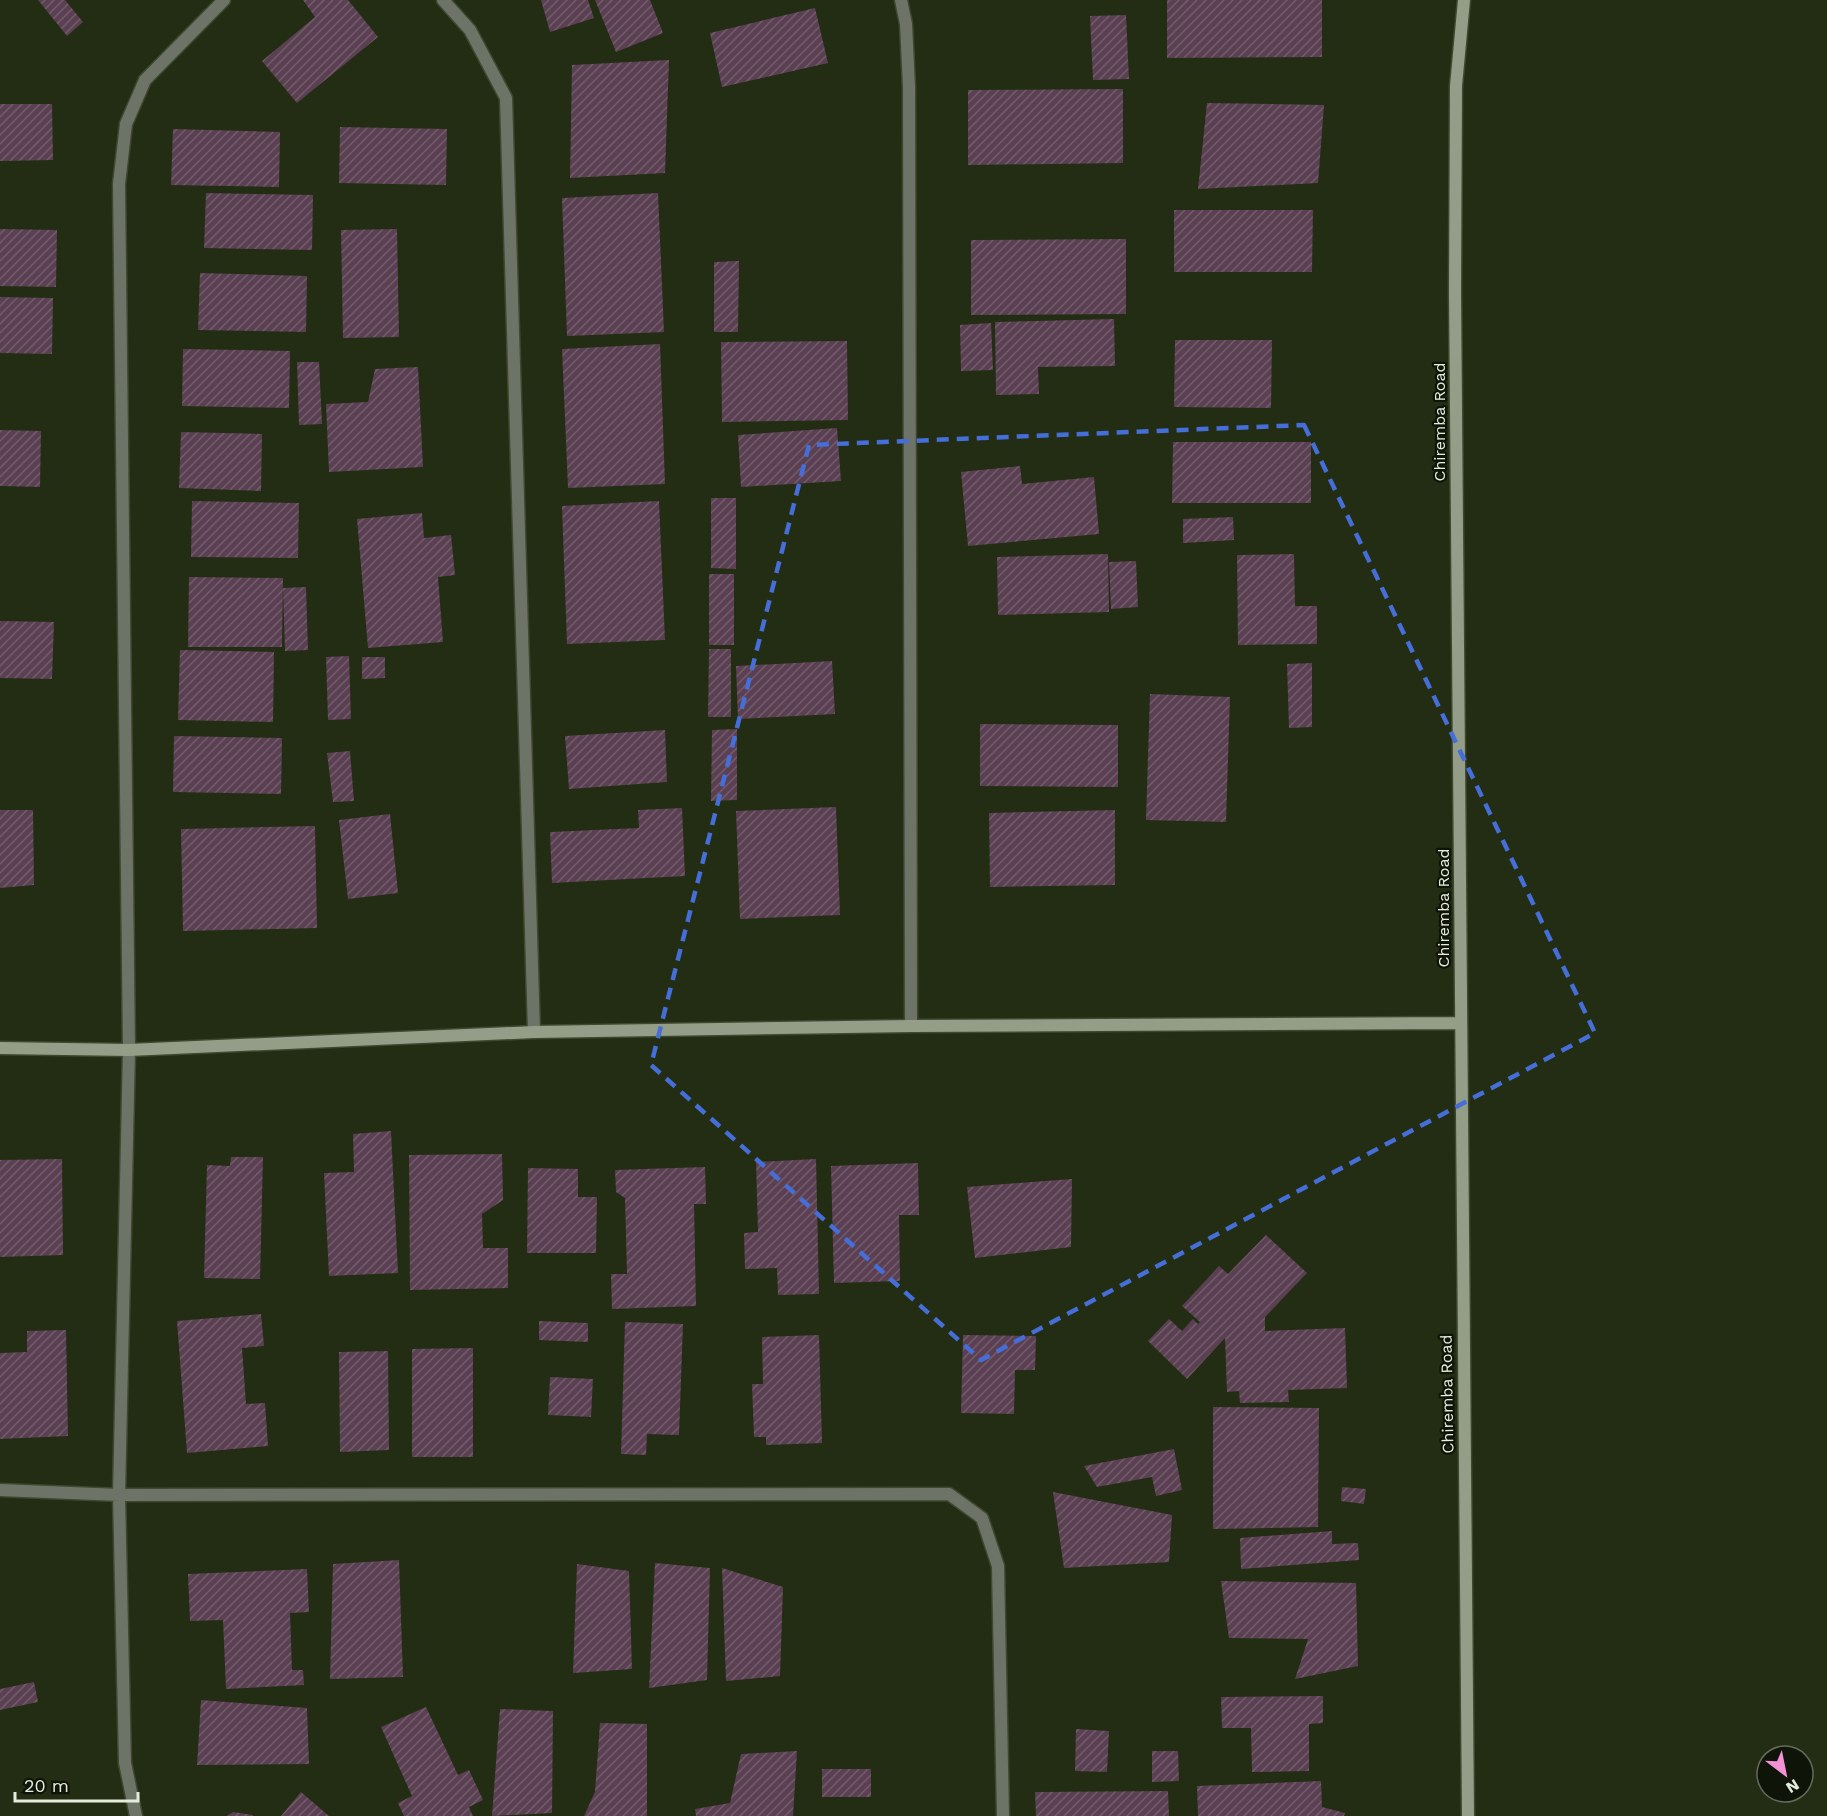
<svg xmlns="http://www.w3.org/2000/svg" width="1827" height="1816" viewBox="0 0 1827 1816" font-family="'Work Sans',sans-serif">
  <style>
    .building { fill: url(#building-hatch) }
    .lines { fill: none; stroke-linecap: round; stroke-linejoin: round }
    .street-casing { stroke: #3d482f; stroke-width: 15 }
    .secondary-casing { stroke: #3d482f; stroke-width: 15 }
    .street { stroke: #6d7366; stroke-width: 12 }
    .secondary { stroke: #939d88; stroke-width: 12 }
    .marked { fill: none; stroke: #456ed9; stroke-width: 4.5; stroke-dasharray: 12 8; stroke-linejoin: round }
    .labels { text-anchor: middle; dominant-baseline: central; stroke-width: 4.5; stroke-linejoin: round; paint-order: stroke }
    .street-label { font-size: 16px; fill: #e5ecdc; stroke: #0f1408 }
  </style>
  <defs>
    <pattern id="building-hatch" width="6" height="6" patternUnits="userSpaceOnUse" patternTransform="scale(1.5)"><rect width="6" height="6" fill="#5a4052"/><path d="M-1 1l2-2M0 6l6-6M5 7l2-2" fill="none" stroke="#725c6a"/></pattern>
  </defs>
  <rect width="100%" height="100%" fill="#222d13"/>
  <path class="building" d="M 38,0 L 65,0 L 83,22 L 67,36 Z
    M 303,0 L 348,0 L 378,37 L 297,103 L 262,61 L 315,17 Z
    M 541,0 L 588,0 L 594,18 L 550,32 Z
    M 595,0 L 650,0 L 663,33 L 616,52 Z
    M 1167,0 L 1322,0 L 1322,57 L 1167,58 Z
    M 815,8 L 828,63 L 722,87 L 710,33 Z
    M 1126,15 L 1129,79 L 1093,80 L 1090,16 Z
    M 669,60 L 665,173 L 570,178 L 572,65 Z
    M 1123,89 L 1123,163 L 968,165 L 968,90 Z
    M 1207,103 L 1324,105 L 1318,183 L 1198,189 Z
    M 0,104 L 52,104 L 53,160 L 0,161 Z
    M 340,127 L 447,129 L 446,185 L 339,183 Z
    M 173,129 L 280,132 L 279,187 L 171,185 Z
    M 206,193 L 313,195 L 312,250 L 204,248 Z
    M 658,193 L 664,332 L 567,336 L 562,198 Z
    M 1174,210 L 1313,210 L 1312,272 L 1174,272 Z
    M 0,229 L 57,230 L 56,287 L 0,286 Z
    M 397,229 L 399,337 L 343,338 L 341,230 Z
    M 1126,239 L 1126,314 L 971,315 L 971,240 Z
    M 739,261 L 738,332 L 714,332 L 714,262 Z
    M 200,273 L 307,276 L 306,332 L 198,330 Z
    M 0,297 L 53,298 L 52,354 L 0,353 Z
    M 1114,319 L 1115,366 L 1038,367 L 1039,394 L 996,395 L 995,322 Z
    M 991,323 L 993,370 L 961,371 L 960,325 Z
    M 1175,340 L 1272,340 L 1271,408 L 1174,407 Z
    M 847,341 L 848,420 L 722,422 L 721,342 Z
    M 660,344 L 665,484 L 568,488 L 562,349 Z
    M 183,349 L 290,351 L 289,408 L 182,406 Z
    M 297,362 L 319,362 L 322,424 L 299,425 Z
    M 418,367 L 423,467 L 329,472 L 326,404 L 368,402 L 375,369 Z
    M 837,428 L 841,481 L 741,487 L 738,435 Z
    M 0,430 L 41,431 L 40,487 L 0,486 Z
    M 181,432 L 262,434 L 261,491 L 179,488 Z
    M 1173,442 L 1311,442 L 1311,503 L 1172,503 Z
    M 1020,466 L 1022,484 L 1094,477 L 1099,534 L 968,546 L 961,472 Z
    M 711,498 L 736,498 L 736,569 L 711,568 Z
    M 192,501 L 299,503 L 298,558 L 191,557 Z
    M 659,501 L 665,640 L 567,644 L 562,506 Z
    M 422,513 L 424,538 L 451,535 L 455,575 L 438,577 L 443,642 L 368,648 L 357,519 Z
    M 1233,517 L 1234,540 L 1183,543 L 1183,519 Z
    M 1108,554 L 1109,612 L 998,615 L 997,557 Z
    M 1294,554 L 1295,606 L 1317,606 L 1317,644 L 1238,645 L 1237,555 Z
    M 1136,561 L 1138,607 L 1111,609 L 1109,562 Z
    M 709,574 L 734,574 L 734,645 L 709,645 Z
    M 189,577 L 283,578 L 282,647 L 188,647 Z
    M 306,587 L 308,650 L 285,651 L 283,588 Z
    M 0,621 L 54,622 L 52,679 L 0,678 Z
    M 709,649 L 731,649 L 731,717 L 708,717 Z
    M 180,650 L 274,652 L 273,722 L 178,720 Z
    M 349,656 L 351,719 L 328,720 L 326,657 Z
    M 362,657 L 385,657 L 385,678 L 362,679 Z
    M 832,661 L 835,714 L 738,719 L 736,666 Z
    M 1312,663 L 1312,727 L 1289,728 L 1287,664 Z
    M 1150,694 L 1230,697 L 1226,822 L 1146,820 Z
    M 980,724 L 1118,725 L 1118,787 L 980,786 Z
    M 737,729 L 737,800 L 711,801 L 712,730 Z
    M 665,730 L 667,782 L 569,789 L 565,736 Z
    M 174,736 L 282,738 L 281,794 L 173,792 Z
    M 350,751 L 354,801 L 333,802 L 327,753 Z
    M 836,807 L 840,915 L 740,919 L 736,811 Z
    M 682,808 L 685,876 L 552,883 L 550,832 L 639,828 L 638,810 Z
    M 0,810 L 33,810 L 34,885 L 0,888 Z
    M 1115,810 L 1115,885 L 990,887 L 989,813 Z
    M 390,814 L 398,893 L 348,899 L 339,820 Z
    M 315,826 L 317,928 L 183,931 L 181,829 Z
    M 391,1131 L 398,1273 L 329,1276 L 324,1173 L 354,1172 L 353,1134 Z
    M 502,1154 L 503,1200 L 482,1214 L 483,1248 L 508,1248 L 508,1288 L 410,1290 L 409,1155 Z
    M 231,1157 L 263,1157 L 260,1279 L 204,1278 L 207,1165 L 230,1166 Z
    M 62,1159 L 63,1255 L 0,1257 L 0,1160 Z
    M 816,1159 L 819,1294 L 778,1295 L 777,1268 L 745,1269 L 744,1233 L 758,1232 L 756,1162 Z
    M 918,1163 L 919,1215 L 899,1215 L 900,1281 L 834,1283 L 831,1166 Z
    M 705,1167 L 706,1204 L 694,1204 L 696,1306 L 612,1309 L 611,1274 L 627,1274 L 625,1198 L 616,1192 L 615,1170 Z
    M 528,1168 L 578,1169 L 578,1197 L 597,1197 L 596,1253 L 527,1253 Z
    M 1072,1179 L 1071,1247 L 975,1258 L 967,1187 Z
    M 1266,1235 L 1307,1273 L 1265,1317 L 1265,1331 L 1345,1328 L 1347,1388 L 1288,1390 L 1289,1402 L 1240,1403 L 1239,1391 L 1227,1392 L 1225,1338 L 1187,1379 L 1148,1341 L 1169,1319 L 1182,1331 L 1193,1319 L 1198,1324 L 1200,1322 L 1182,1306 L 1219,1266 L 1228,1274 Z
    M 261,1314 L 264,1346 L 242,1348 L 246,1404 L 265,1403 L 268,1446 L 187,1453 L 177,1321 Z
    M 539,1321 L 588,1323 L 588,1342 L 539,1340 Z
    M 625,1322 L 683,1324 L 679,1435 L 647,1434 L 646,1455 L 621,1454 Z
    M 66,1330 L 68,1436 L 0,1439 L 0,1353 L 27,1352 L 27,1331 Z
    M 819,1335 L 822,1443 L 766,1445 L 766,1437 L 754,1437 L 752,1384 L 763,1384 L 762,1337 Z
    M 963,1335 L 1036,1336 L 1035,1370 L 1015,1370 L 1014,1414 L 961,1413 Z
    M 473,1348 L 473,1457 L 412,1457 L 412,1349 Z
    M 388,1351 L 389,1450 L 340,1452 L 339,1352 Z
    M 550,1377 L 593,1379 L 591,1417 L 548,1415 Z
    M 1213,1407 L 1319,1408 L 1318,1527 L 1213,1529 Z
    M 1174,1449 L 1182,1490 L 1156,1496 L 1152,1477 L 1097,1487 L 1084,1466 Z
    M 1342,1487 L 1366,1489 L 1364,1504 L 1341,1501 Z
    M 1053,1492 L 1172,1515 L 1169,1562 L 1064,1568 Z
    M 1332,1531 L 1332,1544 L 1358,1543 L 1359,1560 L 1241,1569 L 1240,1538 Z
    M 399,1560 L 403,1677 L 330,1679 L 333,1564 Z
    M 655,1563 L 710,1568 L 707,1680 L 649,1688 Z
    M 577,1564 L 629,1571 L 632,1669 L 573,1673 Z
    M 722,1568 L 783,1587 L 780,1676 L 726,1681 Z
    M 307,1569 L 309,1612 L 290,1613 L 292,1670 L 303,1670 L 304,1685 L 226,1689 L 223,1620 L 190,1621 L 188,1574 Z
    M 1221,1581 L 1356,1583 L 1358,1666 L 1295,1679 L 1308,1639 L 1229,1638 Z
    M 34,1682 L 38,1702 L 0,1710 L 0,1689 Z
    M 1323,1696 L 1323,1723 L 1309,1724 L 1309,1771 L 1252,1772 L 1251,1728 L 1222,1728 L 1221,1697 Z
    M 201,1700 L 307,1708 L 309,1764 L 197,1765 Z
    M 426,1707 L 458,1775 L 469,1770 L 483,1800 L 469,1807 L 473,1816 L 404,1816 L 398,1803 L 412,1796 L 381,1727 Z
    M 500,1709 L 553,1711 L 552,1813 L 492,1816 Z
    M 600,1723 L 647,1724 L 647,1816 L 584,1816 L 595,1792 Z
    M 1076,1729 L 1109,1731 L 1107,1772 L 1075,1771 Z
    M 797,1751 L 793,1816 L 696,1816 L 695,1809 L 730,1803 L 741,1754 Z
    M 1152,1751 L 1178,1751 L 1179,1781 L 1152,1782 Z
    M 822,1769 L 871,1769 L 871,1797 L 822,1797 Z
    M 1321,1781 L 1322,1807 L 1345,1813 L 1344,1816 L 1198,1816 L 1197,1786 Z
    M 1168,1791 L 1169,1816 L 1036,1816 L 1035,1792 Z
    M 301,1792 L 329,1816 L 281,1816 Z
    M 233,1812 L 253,1815 L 253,1816 L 227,1816 Z"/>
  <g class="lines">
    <g class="street-casing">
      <path id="street" d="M 443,0 L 470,30 L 506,98 L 534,1032
        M 901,0 L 906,24 L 909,87 L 911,1026
        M 0,1490 L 119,1495 L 949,1494 L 982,1518 L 998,1566 L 1003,1816
        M 136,1816 L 125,1763 L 119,1495 L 129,1050 L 119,184 L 126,124 L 145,80 L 224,0"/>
    </g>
    <g class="secondary-casing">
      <path id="secondary" d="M 1464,0 L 1456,86 L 1455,292 L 1468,1816
        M 0,1048 L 129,1050 L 534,1032 L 911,1026 L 1460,1023"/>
    </g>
    <use href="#street" class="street"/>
    <use href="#secondary" class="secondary"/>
  </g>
  <path class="marked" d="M 1304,425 L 1595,1033 L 981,1360 L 651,1065 L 809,445 Z"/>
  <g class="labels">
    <g class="street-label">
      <text transform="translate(1439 422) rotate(-90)">Chiremba Road</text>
      <text transform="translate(1443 908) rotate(-90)">Chiremba Road</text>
      <text transform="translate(1447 1394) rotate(-91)">Chiremba Road</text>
    </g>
  </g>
  <g transform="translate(1785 1774) rotate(148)"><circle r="28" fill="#0f1408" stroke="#656a5d" stroke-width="1.5"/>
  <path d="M0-4.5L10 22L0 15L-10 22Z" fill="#f391d6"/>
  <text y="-9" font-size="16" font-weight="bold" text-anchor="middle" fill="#e5ecdc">N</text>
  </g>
  <path d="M15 1792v9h123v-9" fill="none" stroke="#e5ecdc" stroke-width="3"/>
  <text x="24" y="1792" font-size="18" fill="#e5ecdc" stroke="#0f1408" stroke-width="4.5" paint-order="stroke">20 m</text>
</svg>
